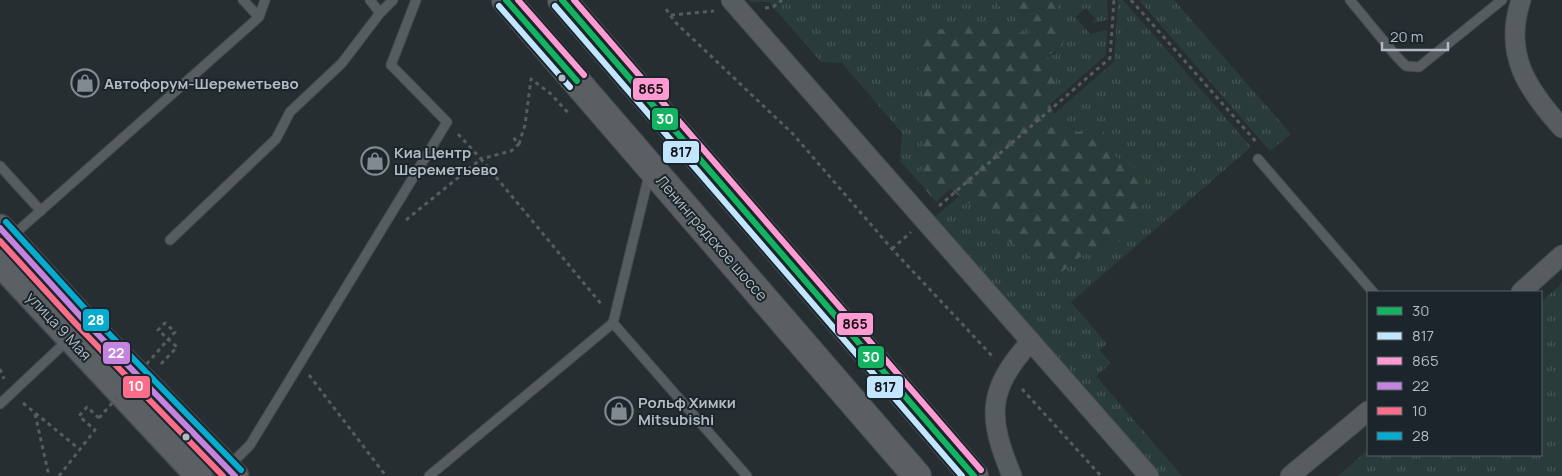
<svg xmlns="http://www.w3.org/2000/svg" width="1562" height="476" viewBox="0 0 1562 476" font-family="Manrope,sans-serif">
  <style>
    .grass { fill: url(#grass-tufts) }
    .forest { fill: url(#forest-firs) }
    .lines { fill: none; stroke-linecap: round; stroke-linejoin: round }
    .lane-casing { stroke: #444a4d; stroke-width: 11 }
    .street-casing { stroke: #444a4d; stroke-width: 21 }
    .secondary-casing { stroke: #444a4d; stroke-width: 29 }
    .highway-casing { stroke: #434a4d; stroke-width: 30 }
    .path { stroke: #565c5f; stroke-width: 3; stroke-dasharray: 4 4; stroke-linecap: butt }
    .lane { stroke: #575c60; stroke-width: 9 }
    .street { stroke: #575c60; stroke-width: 19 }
    .secondary { stroke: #5b6064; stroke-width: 26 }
    .highway { stroke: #5b5f61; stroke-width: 28 }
    .path-bridge { stroke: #565c5f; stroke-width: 3; stroke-dasharray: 4 4; stroke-linecap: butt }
    .bus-1-casing { stroke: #1b252b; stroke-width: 10 }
    .bus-2-casing { stroke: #1b252b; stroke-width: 10 }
    .bus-3-casing { stroke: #1b252b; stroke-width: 10 }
    .bus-4-casing { stroke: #1b252b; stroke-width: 10 }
    .bus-5-casing { stroke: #1b252b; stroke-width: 10 }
    .bus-6-casing { stroke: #1b252b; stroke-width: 10 }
    .bus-1 { stroke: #13b361; stroke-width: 6 }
    .bus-2 { stroke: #c2e6ff; stroke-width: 6 }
    .bus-3 { stroke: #ff9ad2; stroke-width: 6 }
    .bus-4 { stroke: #c483df; stroke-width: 6 }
    .bus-5 { stroke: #fb6d88; stroke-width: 6 }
    .bus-6 { stroke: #06acd0; stroke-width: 6 }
    .bus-dot { fill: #b1bbc3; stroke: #1b252b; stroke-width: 2 }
    .labels { text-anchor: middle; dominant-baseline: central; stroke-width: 4; stroke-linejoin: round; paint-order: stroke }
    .poi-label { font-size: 15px; font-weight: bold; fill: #b1bbc3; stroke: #1b252b; text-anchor: start }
    .street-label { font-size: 15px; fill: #b1bbc3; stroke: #1b252b }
    .line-badge { stroke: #1b252b; stroke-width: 2 }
    .badge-label { font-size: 14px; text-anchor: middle; font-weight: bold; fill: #fff }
    .pale-badge-label { font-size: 14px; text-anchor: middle; font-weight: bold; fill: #111 }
  </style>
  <defs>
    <pattern id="grass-tufts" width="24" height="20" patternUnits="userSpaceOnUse" patternTransform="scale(1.25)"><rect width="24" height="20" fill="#2a3c39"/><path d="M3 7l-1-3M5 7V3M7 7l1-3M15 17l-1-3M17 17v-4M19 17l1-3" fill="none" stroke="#465654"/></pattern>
    <pattern id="forest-firs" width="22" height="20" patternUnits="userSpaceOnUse" patternTransform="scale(1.25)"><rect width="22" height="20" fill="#2a3c39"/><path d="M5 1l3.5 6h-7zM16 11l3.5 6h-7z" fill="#465654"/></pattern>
  </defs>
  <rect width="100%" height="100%" fill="#272e32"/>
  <path class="grass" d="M 748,0 L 1000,0 L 999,6 L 1028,16 L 1030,34 L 1004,29 L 994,20 C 966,21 959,39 930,25 L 920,31 L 917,43 L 919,75 L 924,100 L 918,127 L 925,145 L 920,183 L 900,161 L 902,133 L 842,63 L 821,62 L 769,2 L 750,2 Z
    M 1057,0 L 1107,0 L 1108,20 L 1091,23 L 1096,19 L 1086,8 L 1075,17 L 1090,34 L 1107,30 L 1106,55 L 1050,104 L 1046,56 L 1055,54 L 1066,32 L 1057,10 Z
    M 1118,0 L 1123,0 L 1251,147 L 1071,302 L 1107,344 L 1099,350 L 1111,363 L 1096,376 L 1182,476 L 1158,476 L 935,217 L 1114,62 Z
    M 1139,0 L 1174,0 L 1291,134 L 1270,151 Z
    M 1562,283 L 1562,476 L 1338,476 L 1368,450 L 1368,455 L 1541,455 L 1541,302 Z"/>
  <path class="forest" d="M 1000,0 L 1057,0 L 1057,10 L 1066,32 L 1062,48 L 1047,56 L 1054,66 L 1057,91 L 1049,103 L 1059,122 L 1078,132 L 1091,128 L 1103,130 L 1112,154 L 1144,174 C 1145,204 1136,236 1106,249 C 1098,252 1088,252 1080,257 C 1073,261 1068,267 1062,272 L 1039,265 L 1021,248 L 1000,237 C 993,208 992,217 970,204 C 963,200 957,194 950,189 L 936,202 L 920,183 L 925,145 L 918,127 L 924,100 L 919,75 L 917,43 L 920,31 L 930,25 C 959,39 966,20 994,20 L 1004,29 L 1030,34 L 1028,16 L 999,6 Z"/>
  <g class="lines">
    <g class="lane-casing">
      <path id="lane" d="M 370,0 L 380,13
        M 1350,0 L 1397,57 L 1406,66 L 1419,67 L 1502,0
        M 259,17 L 265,0
        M 1258,159 L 1373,292
        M 0,166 L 41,211
        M 11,237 L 259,17 L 243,0
        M 170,240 L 276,139 L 290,112 L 342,63 L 380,13 L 393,0
        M 613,323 L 747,476
        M 0,404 L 69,339
        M 229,466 L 250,445 L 447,122 L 391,65 L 416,0
        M 429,476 L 613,323 L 649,175"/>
    </g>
    <g class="street-casing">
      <path id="street" d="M 731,0 L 1149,476
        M 1521,0 C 1503,54 1527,89 1562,128
        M 1521,292 L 1562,255
        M 1012,476 C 987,416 987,390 1031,341
        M 1290,476 L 1368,411"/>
    </g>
    <g class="secondary-casing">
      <path id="secondary" d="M 0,228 L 82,318 L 235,476
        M 0,263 L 199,476"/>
    </g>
    <g class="highway-casing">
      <path id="highway" d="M 506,0 L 917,476
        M 562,0 L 974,476"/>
    </g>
    <path class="path" d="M 1131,0 L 1258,144
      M 765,8 L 773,7 L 782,0
      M 666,9 L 675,22 L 793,134 L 892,249 L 994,358
      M 671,15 L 714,11
      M 458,134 L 481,159 L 511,151 L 519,144 L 512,136
      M 519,144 L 525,125 L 531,79 L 551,94 L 570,115
      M 939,206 L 1110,58 L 1114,0
      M 406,220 L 481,159 L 602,305
      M 892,249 L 911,232
      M 161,364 L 177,347 L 158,330 L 165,323 L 175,332 L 165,343
      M 0,369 L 4,379
      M 309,375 L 386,476
      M 1022,389 L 1101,476
      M 23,403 L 78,448
      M 35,414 L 49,476
      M 59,476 L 95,430 L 79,416 L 87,407 L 99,418"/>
    <use href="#lane" class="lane"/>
    <use href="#street" class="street"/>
    <use href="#secondary" class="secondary"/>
    <use href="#highway" class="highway"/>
    <path class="path-bridge" d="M 99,418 L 165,343"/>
    <g class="bus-1-casing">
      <path id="bus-1" d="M 506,0 L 577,81
        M 562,0 L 974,476"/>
    </g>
    <g class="bus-2-casing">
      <path id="bus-2" d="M 499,6 L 570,87
        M 555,6 L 962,476"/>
    </g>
    <g class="bus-3-casing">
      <path id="bus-3" d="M 518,0 L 584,75
        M 574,0 L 981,470"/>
    </g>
    <g class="bus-4-casing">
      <path id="bus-4" d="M 0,228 L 82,318 L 235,476"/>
    </g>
    <g class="bus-5-casing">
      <path id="bus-5" d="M 0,241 L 76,324 L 223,476"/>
    </g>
    <g class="bus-6-casing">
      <path id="bus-6" d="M 6,222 L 88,312 L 241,470"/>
    </g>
    <use href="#bus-1" class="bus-1"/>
    <use href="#bus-2" class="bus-2"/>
    <use href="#bus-3" class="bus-3"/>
    <use href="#bus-4" class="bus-4"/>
    <use href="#bus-5" class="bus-5"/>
    <use href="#bus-6" class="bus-6"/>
  </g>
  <defs>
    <g id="shop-ring" transform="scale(1.4375)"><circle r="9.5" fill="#1b252b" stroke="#818a90" stroke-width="1.5"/><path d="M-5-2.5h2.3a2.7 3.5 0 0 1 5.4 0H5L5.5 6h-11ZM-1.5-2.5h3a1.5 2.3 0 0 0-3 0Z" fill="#818a90"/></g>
  </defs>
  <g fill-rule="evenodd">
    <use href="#shop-ring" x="85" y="83"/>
    <use href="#shop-ring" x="375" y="161"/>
    <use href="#shop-ring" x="619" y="411"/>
  </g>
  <g class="bus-dot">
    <circle cx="562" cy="78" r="4.5"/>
    <circle cx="186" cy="437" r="4.5"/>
  </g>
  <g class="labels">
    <g class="poi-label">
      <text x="104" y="83">Автофорум-Шереметьево</text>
      <text x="394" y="152">Киа Центр<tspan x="394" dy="17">Шереметьево</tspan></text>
      <text x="638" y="402">Рольф Химки<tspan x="638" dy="17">Mitsubishi</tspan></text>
    </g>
    <g class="street-label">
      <text transform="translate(712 238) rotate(49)">Ленинградское шоссе</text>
      <text transform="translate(59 326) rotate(47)">улица 9 Мая</text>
    </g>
  </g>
  <g class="line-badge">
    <rect x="632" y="77" width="38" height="24" rx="5" fill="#ff9ad2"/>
    <rect x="651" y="107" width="28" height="24" rx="5" fill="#13b361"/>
    <rect x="662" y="140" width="38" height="24" rx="5" fill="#c2e6ff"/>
    <rect x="82" y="308" width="28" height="24" rx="5" fill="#06acd0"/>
    <rect x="836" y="312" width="38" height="24" rx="5" fill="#ff9ad2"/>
    <rect x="102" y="341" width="29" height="24" rx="5" fill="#c483df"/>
    <rect x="857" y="345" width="28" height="24" rx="5" fill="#13b361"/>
    <rect x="122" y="375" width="29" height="24" rx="5" fill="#fb6d88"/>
    <rect x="866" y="375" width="38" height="24" rx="5" fill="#c2e6ff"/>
  </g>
  <g class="badge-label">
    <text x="665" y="124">30</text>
    <text x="96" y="325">28</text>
    <text x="116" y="358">22</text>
    <text x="871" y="362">30</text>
    <text x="136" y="391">10</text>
  </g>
  <g class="pale-badge-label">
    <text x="651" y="94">865</text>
    <text x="681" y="157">817</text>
    <text x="855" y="329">865</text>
    <text x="885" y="392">817</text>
  </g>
  <rect x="1367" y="291" width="175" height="165" fill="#1b252b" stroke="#576168"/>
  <rect x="1377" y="307" width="25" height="8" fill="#13b361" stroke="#576168"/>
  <text x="1412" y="316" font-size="15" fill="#b1bbc3">30</text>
  <rect x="1377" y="332" width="25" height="8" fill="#c2e6ff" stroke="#576168"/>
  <text x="1412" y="341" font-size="15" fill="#b1bbc3">817</text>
  <rect x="1377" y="357" width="25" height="8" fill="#ff9ad2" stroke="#576168"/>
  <text x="1412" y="366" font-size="15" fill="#b1bbc3">865</text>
  <rect x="1377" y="382" width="25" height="8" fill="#c483df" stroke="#576168"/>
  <text x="1412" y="391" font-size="15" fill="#b1bbc3">22</text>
  <rect x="1377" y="407" width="25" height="8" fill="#fb6d88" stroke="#576168"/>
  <text x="1412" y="416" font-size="15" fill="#b1bbc3">10</text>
  <rect x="1377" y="432" width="25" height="8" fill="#06acd0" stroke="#576168"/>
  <text x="1412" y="441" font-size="15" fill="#b1bbc3">28</text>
  <path d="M1382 42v8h66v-8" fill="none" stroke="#b1bbc3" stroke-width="2.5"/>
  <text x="1390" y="42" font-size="15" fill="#b1bbc3" stroke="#1b252b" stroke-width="4" paint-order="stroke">20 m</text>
</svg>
